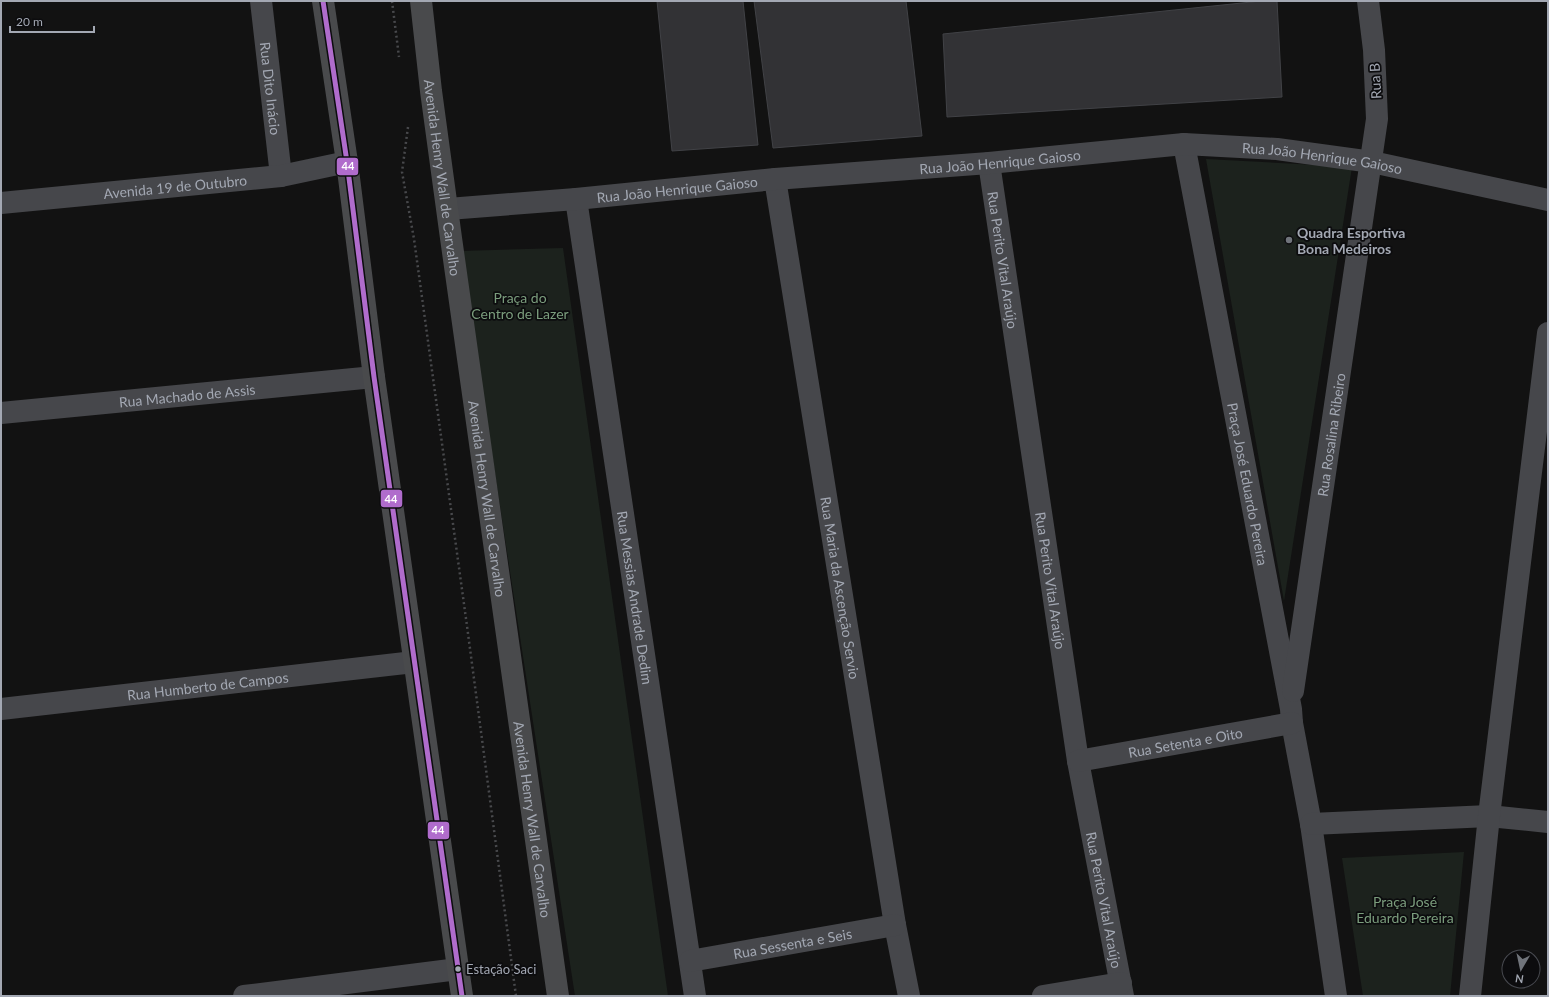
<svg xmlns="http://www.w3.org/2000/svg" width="1549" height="997" viewBox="0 0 1549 997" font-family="Lato,sans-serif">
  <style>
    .green { fill: #1c221d }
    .building { fill: #323235; stroke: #414246 }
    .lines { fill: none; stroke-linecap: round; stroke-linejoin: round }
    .path { stroke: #48494c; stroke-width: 2.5; stroke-dasharray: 2 3; stroke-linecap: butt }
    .minor { stroke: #46474b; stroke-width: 22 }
    .major { stroke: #494a4c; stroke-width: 22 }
    .bus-1-casing { stroke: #0c0c0e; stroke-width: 8 }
    .bus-1 { stroke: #b06ccc; stroke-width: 5 }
    .poi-dot { fill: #70747b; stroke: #0c0c0e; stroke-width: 1.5 }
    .bus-dot { fill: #a3a8b3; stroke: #0c0c0e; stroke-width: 1.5 }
    .labels { text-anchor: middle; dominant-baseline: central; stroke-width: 3.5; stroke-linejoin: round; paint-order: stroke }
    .bus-label { font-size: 13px; fill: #a3a8b3; stroke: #0c0c0e; text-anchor: start }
    .street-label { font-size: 14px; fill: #a3a8b3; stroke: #0c0c0e }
    .poi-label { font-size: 14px; font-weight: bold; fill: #a3a8b3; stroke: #0c0c0e; text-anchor: start }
    .park-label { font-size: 14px; fill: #7b9d7d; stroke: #0c0c0e }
    .line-badge { stroke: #0c0c0e; stroke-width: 1.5 }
    .badge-label { font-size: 11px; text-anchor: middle; font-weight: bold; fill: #fff }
  </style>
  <rect width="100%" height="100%" fill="#121212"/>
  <path class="green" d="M 1206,159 L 1352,167 L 1284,601 Z
    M 563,248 L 668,996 L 575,996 L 461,251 Z
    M 1464,852 L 1450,996 L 1363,996 L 1342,858 Z"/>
  <path class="building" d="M 657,1 L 743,1 L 758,145 L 672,151 Z
    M 754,1 L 906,1 L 922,136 L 773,148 Z
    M 1261,1 L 1277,1 L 1282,97 L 947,117 L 943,34 Z"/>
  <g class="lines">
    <path class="path" d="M 392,1 L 399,57
      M 408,127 L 402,172 L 414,239 L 467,626 L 516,996"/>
    <g class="minor">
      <path id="s1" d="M 261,1 L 281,176"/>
      <path id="s2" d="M 1184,144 L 1291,709 L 1292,723 L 1311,824 L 1336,996"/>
      <path id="s3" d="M 989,163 L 1078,761 L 1123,996"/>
      <path id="s4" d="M 775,179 L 895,925 L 909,996"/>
      <path id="s5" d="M 576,199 L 695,996"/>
      <path id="s6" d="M 1,203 L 281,176 L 347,162"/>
      <path id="s7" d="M 448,209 L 576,199 L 775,179 L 989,163 L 1184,144 L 1277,149 L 1372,162 L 1548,200"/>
      <path id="s8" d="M 1,413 L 374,377"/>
      <path id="s9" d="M 1293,691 L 1377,119 L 1374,50 L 1368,1"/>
      <path id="s10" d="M 1,709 L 414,662"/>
      <path id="s11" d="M 1078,761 L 1292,723"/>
      <path d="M 1311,824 L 1489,816 L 1548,822"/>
      <path id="s12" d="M 690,961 L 895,925"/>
      <path d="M 244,996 L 458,969"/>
      <path d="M 1043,996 L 1121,983"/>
      <path d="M 1470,996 L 1489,816 L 1548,333"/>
    </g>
    <g class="major">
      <path d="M 323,1 L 347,162 L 374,377 L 462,996"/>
      <path id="s13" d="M 421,1 L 431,91 L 451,238 L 558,996"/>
    </g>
    <g class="bus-1-casing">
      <path id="bus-1" d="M 323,1 L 347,162 L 374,377 L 462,996"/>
    </g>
    <use href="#bus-1" class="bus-1"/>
  </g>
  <circle class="poi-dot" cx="1289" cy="240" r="4"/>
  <circle class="bus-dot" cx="458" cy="969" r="3.5"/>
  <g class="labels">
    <g class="bus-label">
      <text x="466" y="969">Estação Saci</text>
    </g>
    <g class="street-label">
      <text transform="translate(1375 81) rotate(-93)">Rua B</text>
      <text stroke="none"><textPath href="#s1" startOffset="88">Rua Dito Inácio</textPath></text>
      <text stroke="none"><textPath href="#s7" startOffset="878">Rua João Henrique Gaioso</textPath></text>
      <text stroke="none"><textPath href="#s7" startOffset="554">Rua João Henrique Gaioso</textPath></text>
      <text stroke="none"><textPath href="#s13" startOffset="178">Avenida Henry Wall de Carvalho</textPath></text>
      <text stroke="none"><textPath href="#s6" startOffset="175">Avenida 19 de Outubro</textPath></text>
      <text stroke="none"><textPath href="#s7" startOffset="230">Rua João Henrique Gaioso</textPath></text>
      <text stroke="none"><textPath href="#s3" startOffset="98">Rua Perito Vital Araújo</textPath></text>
      <text stroke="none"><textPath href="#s8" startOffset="187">Rua Machado de Assis</textPath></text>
      <text stroke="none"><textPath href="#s9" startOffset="259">Rua Rosalina Ribeiro</textPath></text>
      <text stroke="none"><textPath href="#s2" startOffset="346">Praça José Eduardo Pereira</textPath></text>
      <text stroke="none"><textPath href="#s13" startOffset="502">Avenida Henry Wall de Carvalho</textPath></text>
      <text stroke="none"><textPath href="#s3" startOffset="422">Rua Perito Vital Araújo</textPath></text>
      <text stroke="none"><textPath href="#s4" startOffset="414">Rua Maria da Ascenção Servio</textPath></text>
      <text stroke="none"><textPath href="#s5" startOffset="403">Rua Messias Andrade Dedim</textPath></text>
      <text stroke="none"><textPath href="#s10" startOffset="208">Rua Humberto de Campos</textPath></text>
      <text stroke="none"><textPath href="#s11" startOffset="109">Rua Setenta e Oito</textPath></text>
      <text stroke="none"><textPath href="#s13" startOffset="826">Avenida Henry Wall de Carvalho</textPath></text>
      <text stroke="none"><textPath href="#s3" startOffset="746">Rua Perito Vital Araújo</textPath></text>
      <text stroke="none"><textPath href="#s12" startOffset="104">Rua Sessenta e Seis</textPath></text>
    </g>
    <g class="poi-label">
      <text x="1297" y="232">Quadra Esportiva<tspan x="1297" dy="16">Bona Medeiros</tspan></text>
    </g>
    <g class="park-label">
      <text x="520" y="297">Praça do<tspan x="520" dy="16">Centro de Lazer</tspan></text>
      <text x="1405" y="901">Praça José<tspan x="1405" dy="16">Eduardo Pereira</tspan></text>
    </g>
  </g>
  <g class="line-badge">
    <rect x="336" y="157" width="23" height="19" rx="4" fill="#b06ccc"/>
    <rect x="380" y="489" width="23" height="19" rx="4" fill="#b06ccc"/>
    <rect x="427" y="821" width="23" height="19" rx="4" fill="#b06ccc"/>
  </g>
  <g class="badge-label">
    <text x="348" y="170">44</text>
    <text x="391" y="503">44</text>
    <text x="438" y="834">44</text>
  </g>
  <rect width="1549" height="997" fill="none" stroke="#a3a8b3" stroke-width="4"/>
  <g transform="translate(1521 969) rotate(189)"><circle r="19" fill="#0c0c0e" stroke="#484a50"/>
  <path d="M0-3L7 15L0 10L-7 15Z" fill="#70747b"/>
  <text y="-6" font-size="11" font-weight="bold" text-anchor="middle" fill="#a3a8b3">N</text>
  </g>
  <path d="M10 26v6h84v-6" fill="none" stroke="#a3a8b3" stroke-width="2"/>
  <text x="16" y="26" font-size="12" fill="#a3a8b3" stroke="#0c0c0e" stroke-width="3" paint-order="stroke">20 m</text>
</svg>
